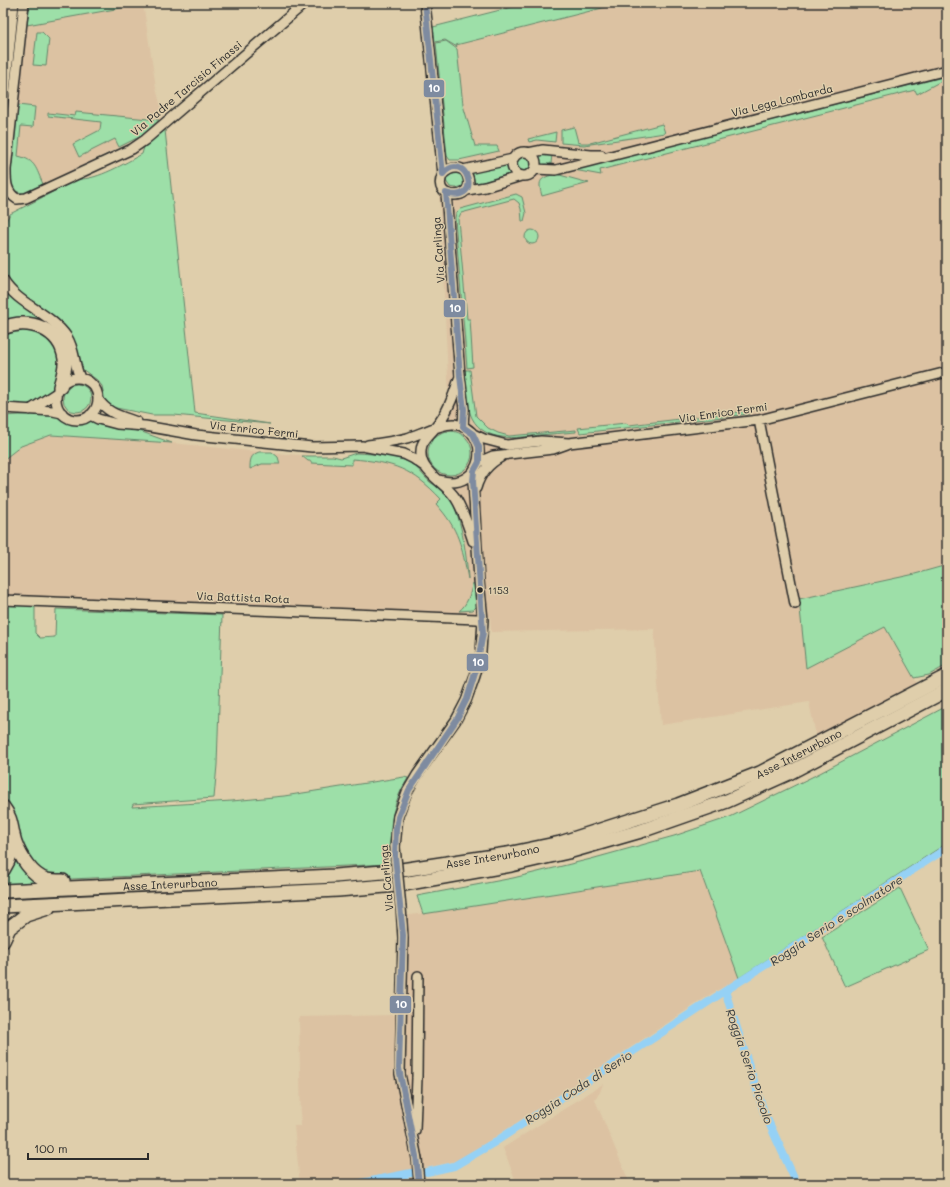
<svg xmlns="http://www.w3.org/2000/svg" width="950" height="1187" viewBox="0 0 950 1187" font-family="Mali,sans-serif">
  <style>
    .built { fill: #dcc2a2 }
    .green { fill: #9ddfa8; stroke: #64856a }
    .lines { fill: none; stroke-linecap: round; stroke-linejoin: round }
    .canal { stroke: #95d1f5; stroke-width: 8 }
    .minor-casing { stroke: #2b2b2b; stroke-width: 12 }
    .highway-casing { stroke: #2b2b2b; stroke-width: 16 }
    .minor { stroke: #dfceab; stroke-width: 9 }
    .highway { stroke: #dfceab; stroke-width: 13 }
    .minor-bridge-casing { stroke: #2b2b2b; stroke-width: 12; stroke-linecap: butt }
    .minor-bridge { stroke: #dfceab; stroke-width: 9 }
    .bus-1-casing { stroke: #dfceab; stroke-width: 9 }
    .bus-1 { stroke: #7e8ba0; stroke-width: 6 }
    .bus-dot { fill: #2b2b2b; stroke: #dfceab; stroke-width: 1.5 }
    .labels { text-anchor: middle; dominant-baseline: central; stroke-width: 3; stroke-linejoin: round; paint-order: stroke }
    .bus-label { font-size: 10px; fill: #2b2b2b; stroke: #dfceab; text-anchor: start }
    .street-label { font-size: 11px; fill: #2b2b2b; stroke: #dfceab }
    .water-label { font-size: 12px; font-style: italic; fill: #363c3f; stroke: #dfceab }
    .line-badge { stroke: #dfceab; stroke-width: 1.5 }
    .badge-label { font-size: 11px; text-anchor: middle; font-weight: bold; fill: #fff }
  </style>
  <rect width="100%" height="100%" fill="#dfceab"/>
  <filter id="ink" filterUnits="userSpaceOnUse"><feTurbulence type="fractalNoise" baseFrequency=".025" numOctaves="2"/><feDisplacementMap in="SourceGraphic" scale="8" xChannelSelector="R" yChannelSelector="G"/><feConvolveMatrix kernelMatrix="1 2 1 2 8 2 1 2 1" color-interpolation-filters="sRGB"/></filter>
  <g filter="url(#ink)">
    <path class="built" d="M 3,3 L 143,3 L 156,88 L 163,115 L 141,136 L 38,188 L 17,193 L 15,192 L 3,171 Z
      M 622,3 L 947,3 L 947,565 L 915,574 L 799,599 L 886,627 L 919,687 L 817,740 L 809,702 L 661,725 L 654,629 L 491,632 L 490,616 L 3,597 L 3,460 L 21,446 L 51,435 L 172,443 L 259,452 L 341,458 L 357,453 L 366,453 L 390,457 L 411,463 L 449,398 L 438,169 L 448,167 L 477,155 L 499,151 L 497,146 L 475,146 L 463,105 L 456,45 Z
      M 700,871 L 739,978 L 711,994 L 492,1139 L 456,1161 L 421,1169 L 401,1074 L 404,916 Z
      M 396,1015 L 394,1074 L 412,1151 L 414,1169 L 341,1184 L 300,1184 L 294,1126 L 301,1126 L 299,1017 Z
      M 603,1084 L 600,1092 L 595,1100 L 630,1184 L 517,1184 L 503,1148 Z"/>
    <path class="green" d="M 30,3 L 143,3 L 143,4 L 27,25 Z
      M 528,3 L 622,3 L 456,45 L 457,47 L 445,40 L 435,42 L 433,27 Z
      M 37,32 L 42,32 L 49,39 L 46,66 L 33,65 Z
      M 446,41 L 457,49 L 463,105 L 475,146 L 497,146 L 499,151 L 459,160 L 450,160 L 447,156 L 436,43 Z
      M 947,76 L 947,78 L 917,94 L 915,90 L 600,170 L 601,175 L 574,170 Z
      M 18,105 L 35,107 L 33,127 L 21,126 L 18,156 C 36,160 36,169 43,184 L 24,194 L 13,190 L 10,181 Z
      M 76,112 L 159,120 L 141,136 L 119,147 L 115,139 L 79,157 L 73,144 L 100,130 L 101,122 L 48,116 L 48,113 L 75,116 Z
      M 662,124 L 665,133 L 584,145 L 561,143 L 561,130 L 574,127 L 578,142 L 581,143 L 590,143 Z
      M 165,130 L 195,413 L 270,424 L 174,415 L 152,415 L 111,407 L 105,401 L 102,386 L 97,380 L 82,369 L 77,352 L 27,300 L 8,282 L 3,270 C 3,256 1,225 10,214 L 78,179 C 98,180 125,163 142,154 L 144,147 Z
      M 556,132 L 555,142 L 537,140 L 529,142 L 528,139 Z
      M 540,154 L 552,154 L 551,164 C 546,165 541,166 538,160 Z
      M515 164a9 9 0 1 1 18 0a9 9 0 1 1-18 0Z
      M 504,163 L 512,174 L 469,186 L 466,173 Z
      M 461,172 L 464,186 L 456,188 L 450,187 L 446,181 L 448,175 Z
      M 556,174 L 589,183 L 542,196 C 537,179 541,178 556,174 Z
      M 516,194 L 522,197 L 526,213 L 524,221 L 522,221 L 521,209 L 519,203 L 514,199 L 461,213 L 458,219 L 467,319 L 470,319 L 473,367 L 467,368 L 455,218 L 456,213 L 460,209 Z
      M525 237a7 7 0 1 1 14 0a7 7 0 1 1-14 0Z
      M 3,285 C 7,289 11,294 16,298 C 46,325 72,325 73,373 L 67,374 C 68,369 69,364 68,359 C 65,326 31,312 3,323 Z
      M 11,327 L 48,334 L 61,359 L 56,384 L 47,395 L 35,403 L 26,405 L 3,403 L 3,330 Z
      M 465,370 L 470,370 L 476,416 L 488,428 L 498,433 L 509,436 L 576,430 L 576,432 C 564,433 551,434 539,435 C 517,438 485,443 472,418 C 466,406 466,384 465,370 Z
      M63 398a14 14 0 1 1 28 0a14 14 0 1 1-28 0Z
      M 748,411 L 749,414 L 580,433 L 578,428 L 626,423 L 629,425 Z
      M 55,413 L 68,422 L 79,423 L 95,420 L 111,426 L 142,432 L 172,443 L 51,435 L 21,446 L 3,460 L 3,416 Z
      M428 453a22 22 0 1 1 44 0a22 22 0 1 1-44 0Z
      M 259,452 L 272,452 L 278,457 L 280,464 L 262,464 L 250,469 C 250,461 250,455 259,452 Z
      M 356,453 C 374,454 395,455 410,463 C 418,467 423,476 430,482 C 435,486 443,487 447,493 C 461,511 467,557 468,579 C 462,547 459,529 436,504 L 441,499 C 413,469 393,462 352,459 L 352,465 L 311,463 L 311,461 L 308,461 L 302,456 L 333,456 L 341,458 Z
      M 947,565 L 947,665 L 929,675 L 914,678 L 885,627 L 806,668 L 799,599 L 915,574 Z
      M 476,583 L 477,606 L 473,610 L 459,611 C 467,605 471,593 472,584 Z
      M 3,605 L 35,605 L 35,633 L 40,638 L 55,637 L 56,609 L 222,615 L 217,765 L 214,798 L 133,804 L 132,807 L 232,801 L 284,796 L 404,777 L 408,778 L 407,780 C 393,802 389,824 391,850 L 388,851 L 389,864 L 71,879 C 63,877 54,876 46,874 C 35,869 23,851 21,840 C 17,825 16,809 3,798 Z
      M 947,706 L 947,843 L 739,978 L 700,871 L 423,914 L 417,896 L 513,878 L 591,859 L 674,836 L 730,817 L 818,774 Z
      M 15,855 L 43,884 L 3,885 L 3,876 Z
      M 900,888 L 929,950 L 845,987 L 822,937 Z"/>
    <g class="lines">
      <path class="canal" d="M 725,991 L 764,1112 L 797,1184
        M 427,1172 L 454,1166 L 495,1142 L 725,991 L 947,848
        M 356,1184 L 411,1173"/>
      <g class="minor-casing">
        <path id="minor" d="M 425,3 L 443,174 C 429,201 476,202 468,177 C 464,165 451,166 443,174
          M512 164a12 12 0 1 1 24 0a12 12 0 1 1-24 0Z
          M 528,153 L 543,150 L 591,155 L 601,155
          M 6,168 C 6,179 5,192 17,199 L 26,198 L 132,149 L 145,140 L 305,3
          M 535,169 L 556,170 L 947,70
          M 463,170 L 513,159
          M 467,190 L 485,187 L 521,176
          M 446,193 L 460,376 L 464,409 L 463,427
          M 3,197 L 24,3
          M 3,280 C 18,305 51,313 67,337 C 75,349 74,365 80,378
          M56 399a21 21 0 1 1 42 0a21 21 0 1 1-42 0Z
          M 459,379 C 453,397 447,414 435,428 C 430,434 425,438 422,445 C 415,470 442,480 454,496 C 462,506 469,529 473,541
          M 98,399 C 108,414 121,416 137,422
          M 3,408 L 53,411 L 62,413
          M 30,410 L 58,392
          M 90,415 L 98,419 L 117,424 L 145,426 L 196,435 L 312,447 L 362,446 L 404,454 L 414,459 L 424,466
          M 759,420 L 795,604
          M 473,434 L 484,439 L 507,445 L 541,441 L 569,443 L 759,420 L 947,372
          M 368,445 C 381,443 395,441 407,438 C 420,434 442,423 454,424 C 494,429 484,494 439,480
          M 479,462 L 493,456 L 553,449 L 567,444
          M 476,488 C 480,474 488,464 501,457
          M 3,600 L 477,619 L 483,620
          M 395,847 L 398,816 L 407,792 L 417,775 L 456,720 L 466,701 L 475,676 L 481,652 L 483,620 L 479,580 L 473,481 L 474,471
          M 401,907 L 403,938 L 400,1074 L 417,1159 L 419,1184
          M 415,1130 L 417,1078 L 418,976"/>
      </g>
      <g class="highway-casing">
        <g id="highway">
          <path d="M 3,92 L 12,3"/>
          <path d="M 3,328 C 29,317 61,329 65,359 C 66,369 62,378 60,387"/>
          <path d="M 3,807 C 12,818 11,830 15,842 C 20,856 32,876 47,880 C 51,881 58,881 63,881"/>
          <path d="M 3,870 L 8,861 L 14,841"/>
          <path id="s1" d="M 3,891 L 335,876 L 395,871 L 507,854 L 560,843 L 678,805 L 760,773 L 947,676"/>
          <path d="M 3,906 L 338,890 L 398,885 L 511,865 L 568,852 L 641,831 L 727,801 L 789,773 L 947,690"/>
          <path d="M 3,941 L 9,928 L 26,915 L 48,908"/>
        </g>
      </g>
      <use href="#minor" class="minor"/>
      <use href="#highway" class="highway"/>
      <g class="minor-bridge-casing">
        <path id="minor-bridge" d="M 395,847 L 401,907"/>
      </g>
      <use href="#minor-bridge" class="minor-bridge"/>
      <g class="bus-1-casing">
        <path id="bus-1" d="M 425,3 L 443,174
          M 419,1184 L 416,1156 L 399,1068 L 403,935 L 395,856 L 396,829 L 398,817 L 409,790 L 457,719 L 467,699 L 477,667 L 483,633 L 473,481 L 474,471 L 479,462 L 479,447 L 473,434 L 463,427 L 464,409 L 460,376 L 446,193 C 485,205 466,148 443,174"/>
      </g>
      <use href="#bus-1" class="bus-1"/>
    </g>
  </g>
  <circle class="bus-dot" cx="480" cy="590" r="3.5"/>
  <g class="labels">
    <g class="bus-label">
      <text x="488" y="590">1153</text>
    </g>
    <g class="street-label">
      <text transform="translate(186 88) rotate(-40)">Via Padre Tarcisio Finassi</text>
      <text transform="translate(782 100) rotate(-14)">Via Lega Lombarda</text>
      <text transform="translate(438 250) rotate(-94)">Via Carlinga</text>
      <text transform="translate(723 412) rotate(-8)">Via Enrico Fermi</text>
      <text transform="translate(254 429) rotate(6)">Via Enrico Fermi</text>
      <text transform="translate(243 597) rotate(2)">Via Battista Rota</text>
      <text stroke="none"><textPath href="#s1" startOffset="815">Asse Interurbano</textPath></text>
      <text stroke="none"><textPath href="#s1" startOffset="491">Asse Interurbano</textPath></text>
      <text transform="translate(386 878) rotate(-95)">Via Carlinga</text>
      <text stroke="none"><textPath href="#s1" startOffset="167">Asse Interurbano</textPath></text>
    </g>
    <g class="water-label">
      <text transform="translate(836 920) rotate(-33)">Roggia Serio e scolmatore</text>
      <text transform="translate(750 1066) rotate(71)">Roggia Serio Piccolo</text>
      <text transform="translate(578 1087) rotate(-33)">Roggia Coda di Serio</text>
    </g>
  </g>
  <g class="line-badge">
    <rect x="423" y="79" width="22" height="19" rx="4" fill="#7e8ba0"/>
    <rect x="443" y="299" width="23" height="19" rx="4" fill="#7e8ba0"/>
    <rect x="466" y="653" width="23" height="19" rx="4" fill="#7e8ba0"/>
    <rect x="389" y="995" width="23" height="19" rx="4" fill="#7e8ba0"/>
  </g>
  <g class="badge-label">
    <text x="434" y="92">10</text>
    <text x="455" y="312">10</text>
    <text x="478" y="666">10</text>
    <text x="401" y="1008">10</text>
  </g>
  <rect width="950" height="1187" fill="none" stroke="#dfceab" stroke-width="16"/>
  <rect x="8" y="8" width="934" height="1171" fill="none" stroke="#2b2b2b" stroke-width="1.5" filter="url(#ink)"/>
  <path d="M28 1153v6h120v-6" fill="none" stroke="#2b2b2b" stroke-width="2"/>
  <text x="34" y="1153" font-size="12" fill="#2b2b2b" stroke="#dfceab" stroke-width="3" paint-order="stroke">100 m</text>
</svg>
